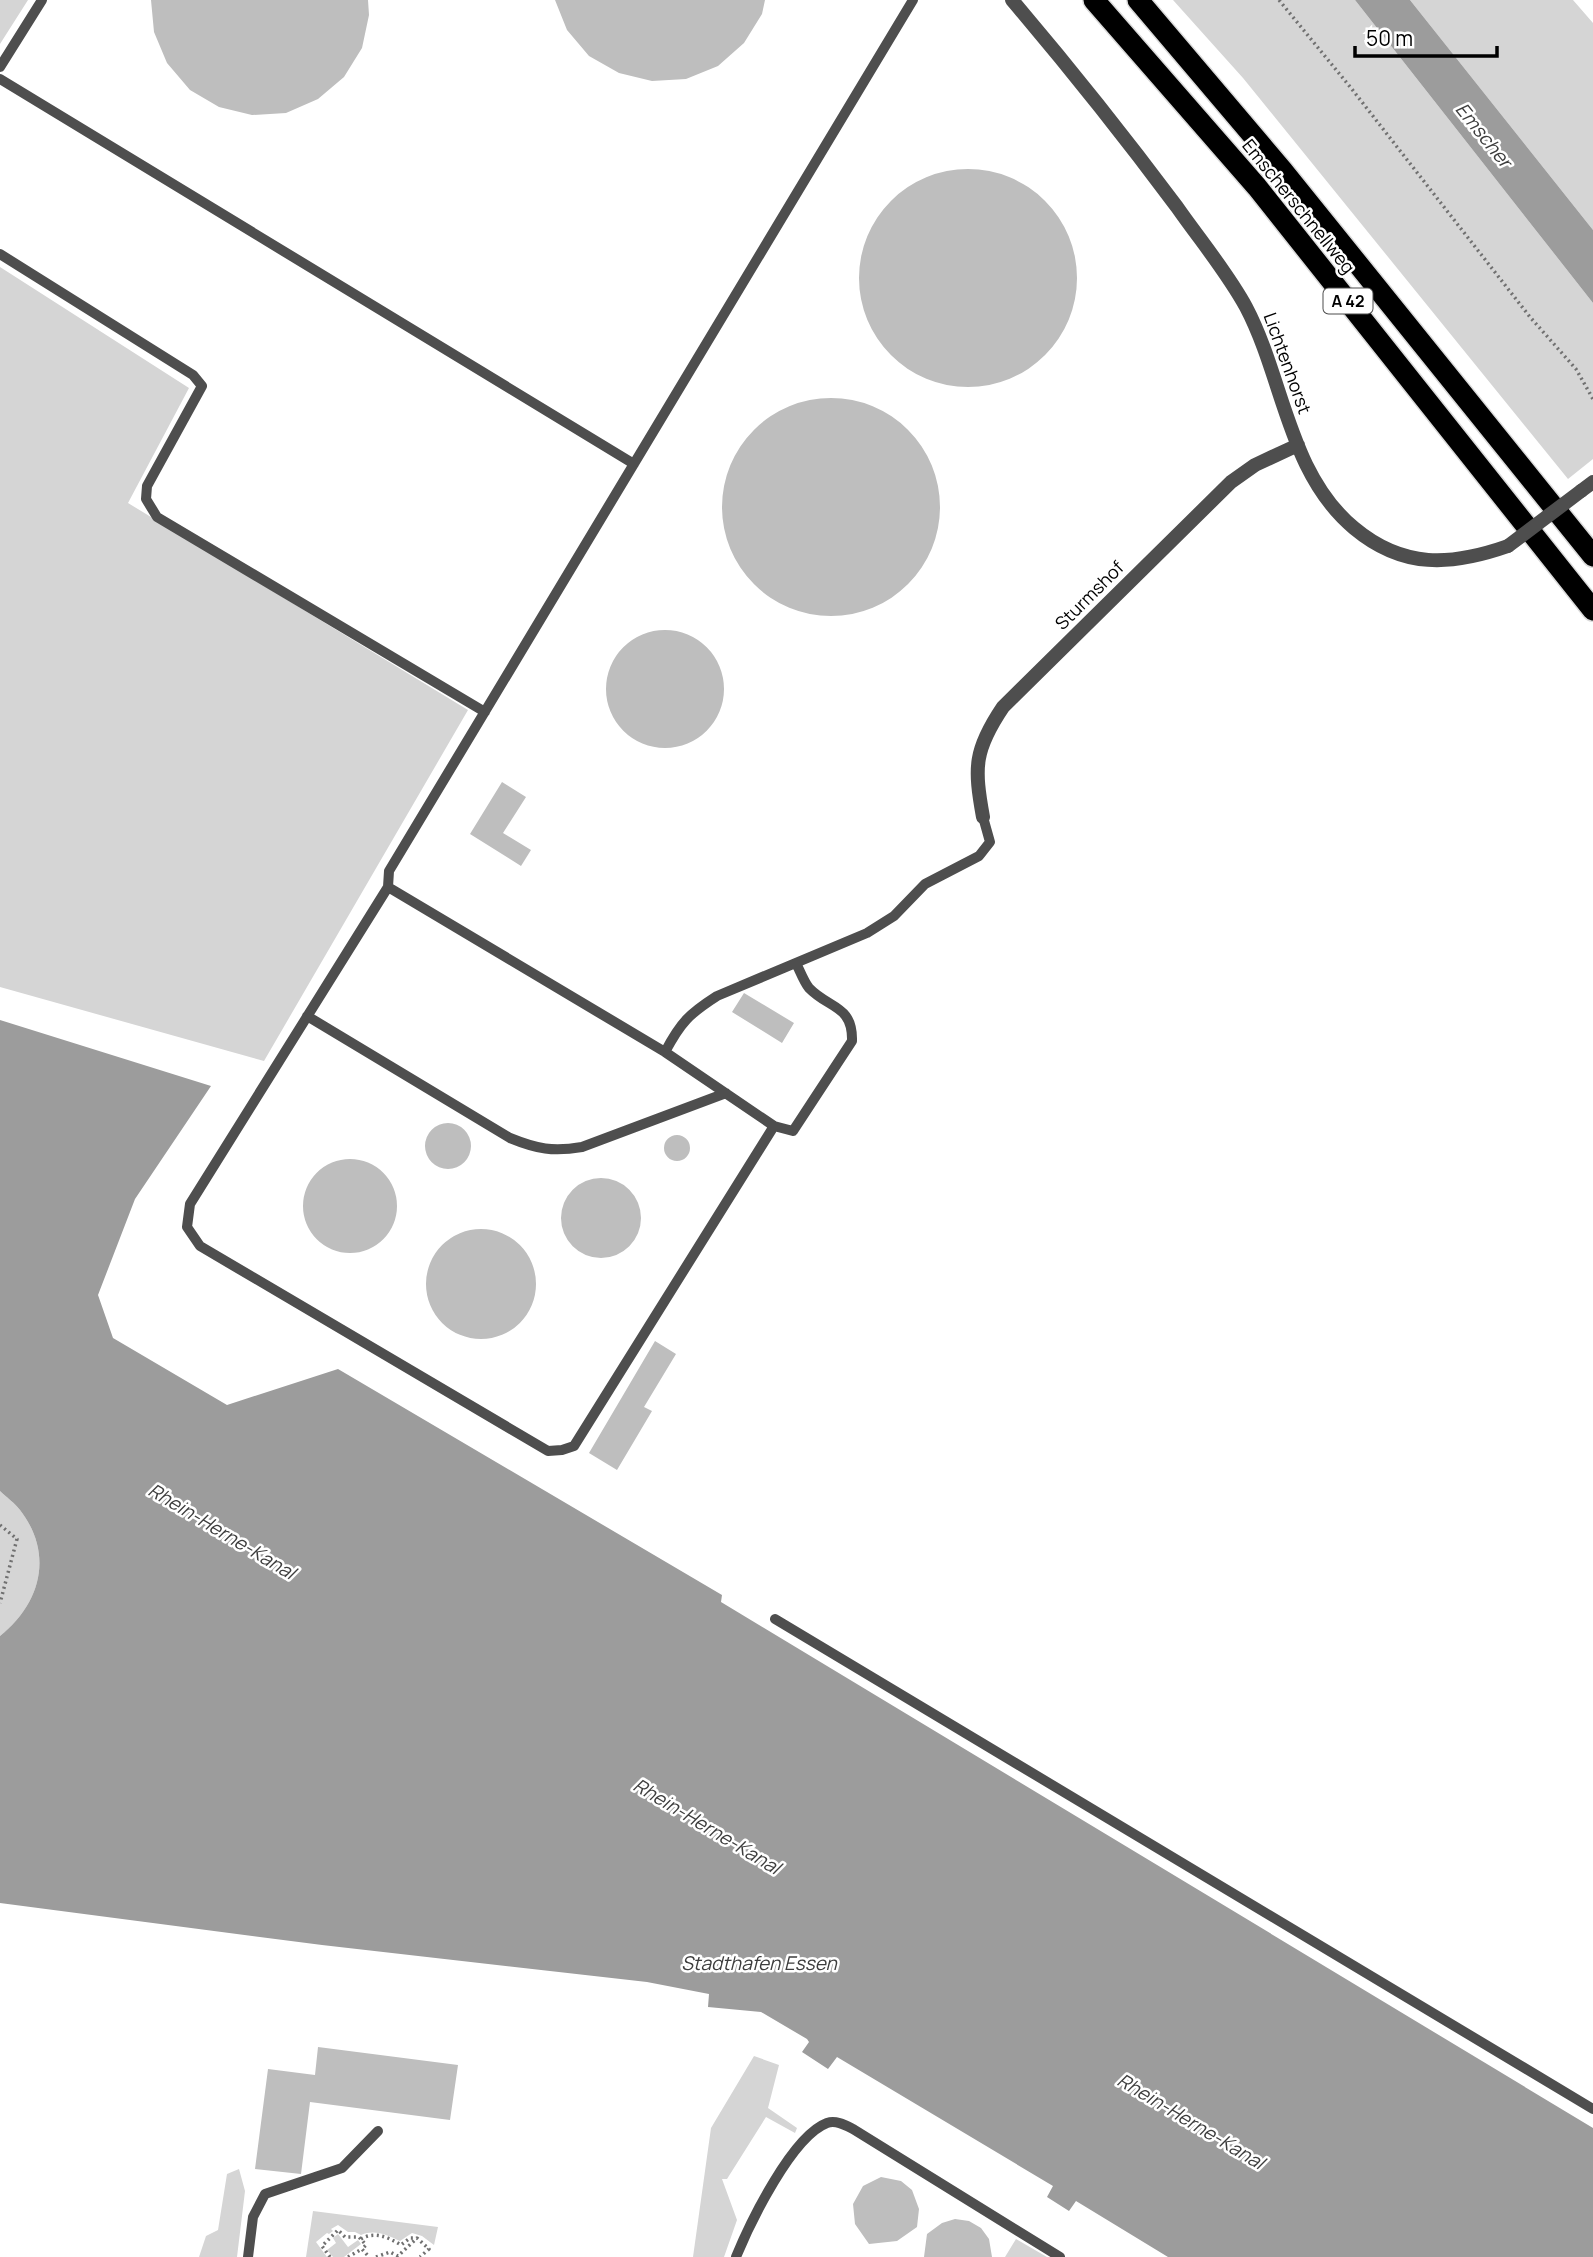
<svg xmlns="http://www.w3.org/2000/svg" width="1593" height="2257" viewBox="0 0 1593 2257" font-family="Manrope,sans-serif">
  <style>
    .green { fill: #d5d5d5 }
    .water { fill: #9c9c9c }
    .building { fill: #bebebe }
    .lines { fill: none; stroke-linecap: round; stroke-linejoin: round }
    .highway-casing { stroke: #dbdbdb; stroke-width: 24 }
    .path { stroke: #707070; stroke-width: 3.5; stroke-dasharray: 2 3.5; stroke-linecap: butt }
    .lane { stroke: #4e4e4e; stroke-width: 10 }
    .street { stroke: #4e4e4e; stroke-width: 14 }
    .highway { stroke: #000; stroke-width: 21 }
    .street-bridge { stroke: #4e4e4e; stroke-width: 14 }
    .labels { text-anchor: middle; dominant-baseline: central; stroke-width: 5; stroke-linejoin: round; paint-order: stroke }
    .shield { fill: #fff; stroke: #4c4c4c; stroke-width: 2 }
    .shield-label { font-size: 16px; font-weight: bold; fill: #000 }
    .street-label { font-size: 18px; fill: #000; stroke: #fff }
    .water-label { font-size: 19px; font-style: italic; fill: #3d3d3d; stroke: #fff }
  </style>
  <rect width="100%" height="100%" fill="#fff"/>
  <path class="green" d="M 0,0 L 28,0 L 0,44 Z
    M 1173,0 L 1355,0 L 1593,303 L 1593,459 L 1568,479 L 1243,78 Z
    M 1410,0 L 1573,0 L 1593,23 L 1593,230 Z
    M 0,267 L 189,388 L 128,503 L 468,710 L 264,1061 L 0,987 Z
    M 0,1491 C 6,1497 15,1503 20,1510 C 54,1554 41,1603 0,1636 Z
    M 754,2056 L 779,2065 L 768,2108 L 797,2128 L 795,2133 L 766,2117 L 727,2179 L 722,2179 L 737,2220 L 724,2257 L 693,2257 L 711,2128 Z
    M 239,2169 L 245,2191 L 237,2257 L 199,2257 L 206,2236 L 218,2230 L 227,2174 Z
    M 313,2211 L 438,2227 L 434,2245 L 422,2236 L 412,2233 L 400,2241 C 387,2235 375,2229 361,2235 L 355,2232 L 348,2232 L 338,2225 L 331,2229 L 333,2231 L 329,2234 L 327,2233 L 316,2242 L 327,2257 L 306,2257 Z
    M 338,2234 L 348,2247 L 358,2240 L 361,2244 L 344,2257 L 333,2257 L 327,2250 L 336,2243 L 333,2238 Z
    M 1016,2239 L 1047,2257 L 1005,2257 Z"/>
  <path class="water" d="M 1355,0 L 1410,0 L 1593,230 L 1593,303 Z
    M 0,1020 L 211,1086 L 135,1199 L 98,1295 L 113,1338 L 227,1405 L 338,1369 L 722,1595 L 721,1602 L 1593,2128 L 1593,2257 L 1168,2257 L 1076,2201 L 1069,2211 L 1047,2197 L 1053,2186 L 837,2057 L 828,2069 L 802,2052 L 809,2042 L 807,2039 L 761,2012 L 708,2007 L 709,1994 L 647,1982 L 322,1945 L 0,1903 L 0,1636 C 41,1603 54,1554 20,1510 C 15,1503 6,1497 0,1491 Z"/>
  <path class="building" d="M 151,0 L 368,0 L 369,15 L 362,48 L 344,77 L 318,99 L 286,113 L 252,115 L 219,107 L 190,90 L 167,63 L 154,32 Z
    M 555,0 L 765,0 L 762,14 L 744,43 L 718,66 L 686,79 L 652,81 L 619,73 L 589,56 L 567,30 Z
    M859 278a109 109 0 1 1 218 0a109 109 0 1 1-218 0Z
    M722 507a109 109 0 1 1 218 0a109 109 0 1 1-218 0Z
    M606 689a59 59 0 1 1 118 0a59 59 0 1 1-118 0Z
    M 502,782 L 526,797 L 503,833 L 531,850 L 521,866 L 470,834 Z
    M 744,993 L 794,1023 L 782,1043 L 732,1012 Z
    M425 1146a23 23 0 1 1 46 0a23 23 0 1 1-46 0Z
    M664 1148a13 13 0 1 1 26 0a13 13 0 1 1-26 0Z
    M303 1206a47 47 0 1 1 94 0a47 47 0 1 1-94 0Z
    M561 1218a40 40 0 1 1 80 0a40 40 0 1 1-80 0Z
    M426 1284a55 55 0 1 1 110 0a55 55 0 1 1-110 0Z
    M 655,1341 L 676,1354 L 644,1407 L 652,1411 L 617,1470 L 589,1453 Z
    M 318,2047 L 458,2065 L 450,2120 L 310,2102 L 301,2174 L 255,2169 L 268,2069 L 315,2075 Z
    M 881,2177 L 901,2181 L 912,2190 L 919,2209 L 917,2227 L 897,2241 L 869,2244 L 855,2224 L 853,2204 L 863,2186 Z
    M 955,2219 L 969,2221 L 981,2228 L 989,2239 L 992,2257 L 924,2257 L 927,2234 L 942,2223 Z"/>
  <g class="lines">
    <g class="highway-casing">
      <path id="highway" d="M 1094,0 L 1257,187 L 1593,610
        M 1138,0 L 1283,171 L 1593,556"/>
    </g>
    <path class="path" d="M 1279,0 L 1351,88 L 1530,317 L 1576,369 L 1593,399
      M 0,1525 L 17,1539 L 0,1603
      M 361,2239 C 374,2231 388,2237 401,2245 L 410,2238 L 417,2238
      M 330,2257 L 322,2246 L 338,2230 L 345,2237 L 359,2237 L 366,2245 L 362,2249
      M 348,2257 L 362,2249 L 369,2257
      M 376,2257 L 390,2252 L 398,2256 L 417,2238 L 429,2249 L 420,2257"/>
    <path class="lane" d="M 0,67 L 42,0
      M 0,79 L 634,464
      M 0,254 L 193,375 L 202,386 L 147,486 L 146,499 L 157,517 L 485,712
      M 388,887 L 665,1052 L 774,1126 L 574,1446 L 562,1450 L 548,1451 L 200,1246 L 187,1227 L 190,1204 L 388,887 L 389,871 L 913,0
      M 307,1016 L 510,1138 C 537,1149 553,1152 582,1147 L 726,1093
      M 665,1052 C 681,1022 689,1014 717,996 L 867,933 L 894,916 L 925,884 L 979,856 L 990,842 L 983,817
      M 774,1126 L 793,1131 L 852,1041 C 853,1005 829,1009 809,988 C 804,982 800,971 796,963
      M 775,1619 L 1593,2109
      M 248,2257 L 253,2217 L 265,2194 L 342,2168 L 378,2131
      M 736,2257 C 750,2223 792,2136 827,2123 C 836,2120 845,2125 853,2129 L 1060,2257"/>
    <path class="street" d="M 1012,0 C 1069,67 1124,136 1177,207 C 1200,240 1227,272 1246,307 C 1284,379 1288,473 1354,528 C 1403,569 1451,566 1508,546
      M 1581,491 L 1593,482
      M 983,817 C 974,767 974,750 1003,707 L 1231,482 L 1255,465 L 1298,445"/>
    <use href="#highway" class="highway"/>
    <path class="street-bridge" d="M 1508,546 L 1581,491"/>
  </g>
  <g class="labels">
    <rect class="shield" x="1323.5" y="288.5" width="49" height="25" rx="5"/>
    <g class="shield-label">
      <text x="1348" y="301">A 42</text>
    </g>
    <g class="street-label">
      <text transform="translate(1299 206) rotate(51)">Emscherschnellweg</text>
      <text transform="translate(1288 363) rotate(70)">Lichtenhorst</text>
      <text transform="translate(1089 595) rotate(-45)">Sturmshof</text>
    </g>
    <g class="water-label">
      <text transform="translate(1484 135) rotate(51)">Emscher</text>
      <text transform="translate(222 1531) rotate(31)">Rhein-Herne-Kanal</text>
      <text transform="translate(707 1826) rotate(31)">Rhein-Herne-Kanal</text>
      <text x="759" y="1963">Stadthafen Essen</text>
      <text transform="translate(1191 2121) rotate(31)">Rhein-Herne-Kanal</text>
    </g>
  </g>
  <path d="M1355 46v10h142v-10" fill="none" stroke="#000000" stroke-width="3.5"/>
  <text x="1366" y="46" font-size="21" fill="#000000" stroke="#ffffff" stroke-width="5" paint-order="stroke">50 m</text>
</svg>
